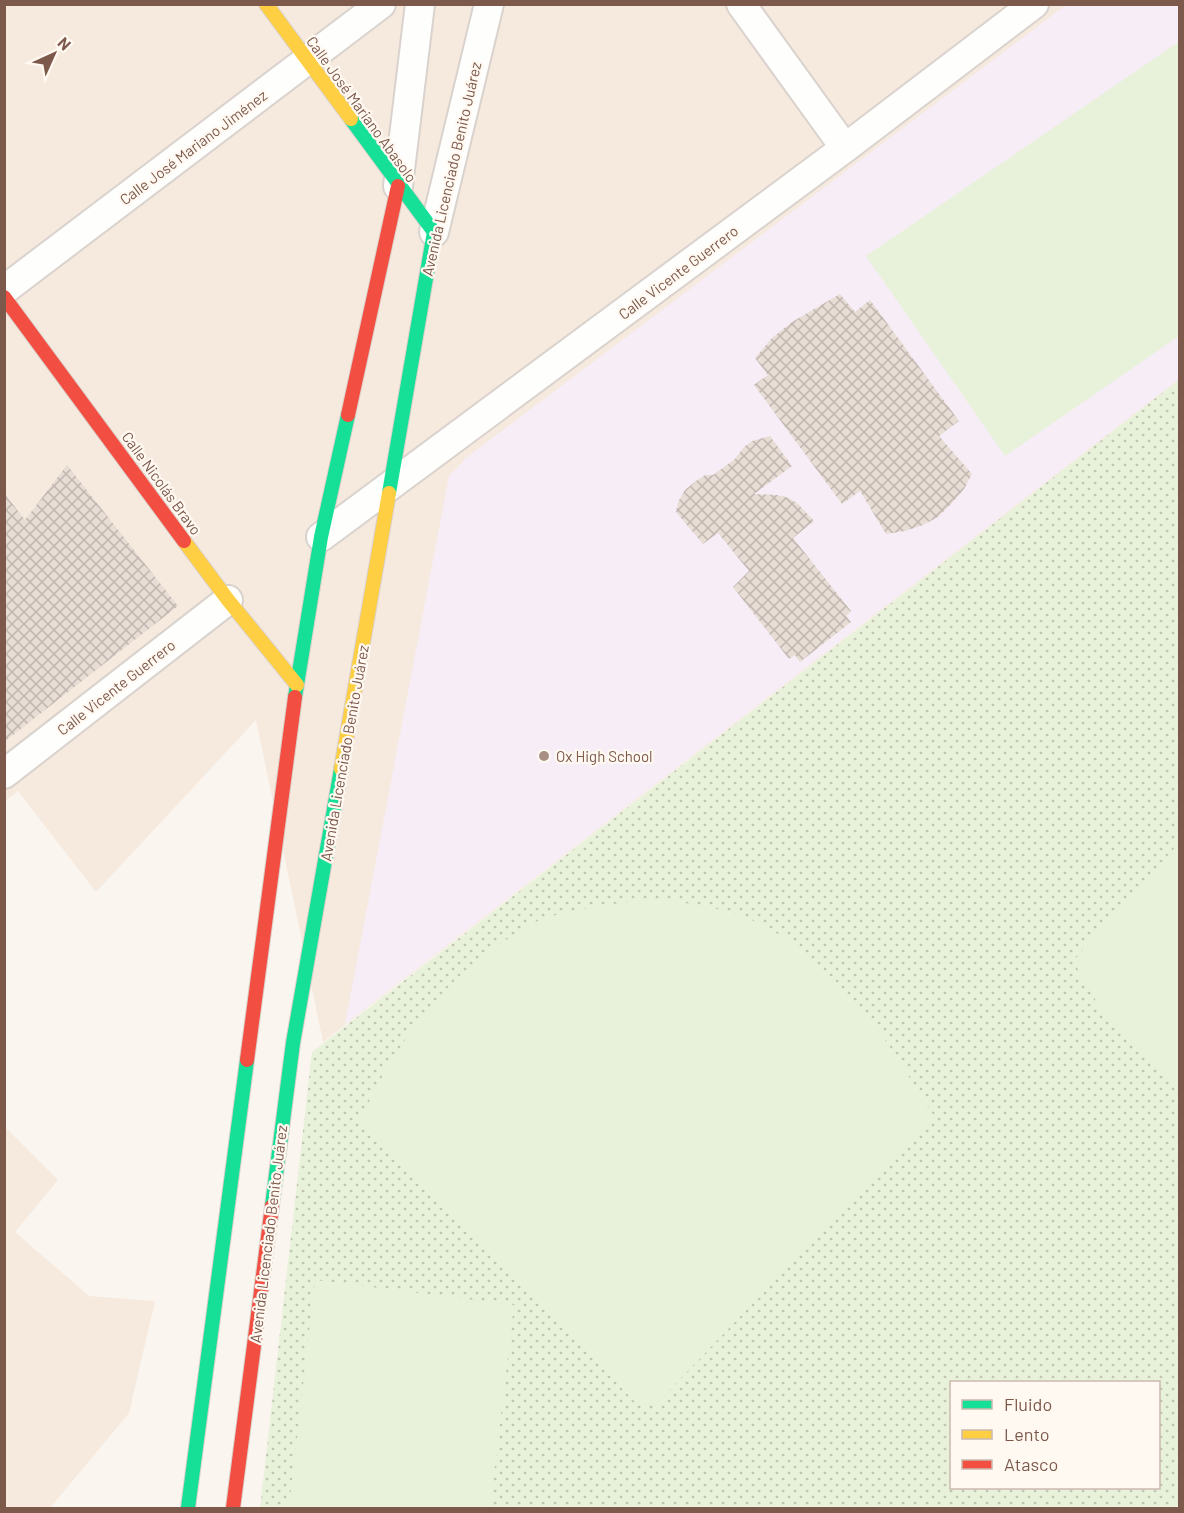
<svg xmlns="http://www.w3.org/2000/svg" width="1184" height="1513" viewBox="0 0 1184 1513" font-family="Barlow,sans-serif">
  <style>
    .residential { fill: #f6eadf }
    .education { fill: #f6edf6 }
    .grass { fill: url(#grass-dots); fill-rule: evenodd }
    .pitch { fill: #e8f1d9 }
    .building { fill: url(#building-cross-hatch) }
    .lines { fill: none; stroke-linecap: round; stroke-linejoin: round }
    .street-casing { stroke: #d9d2cd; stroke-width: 32 }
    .fast-casing { stroke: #dad0ca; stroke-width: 16 }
    .slow-casing { stroke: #dad0ca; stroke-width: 16 }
    .jam-casing { stroke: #dad0ca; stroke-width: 16 }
    .street { stroke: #fefefd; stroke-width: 28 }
    .fast { stroke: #16e098; stroke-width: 14 }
    .slow { stroke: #ffcf43; stroke-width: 14 }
    .jam { stroke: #f24e42; stroke-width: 14 }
    .poi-dot { fill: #a89084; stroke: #fff9f2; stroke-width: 2 }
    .labels { text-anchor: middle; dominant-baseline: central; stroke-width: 4.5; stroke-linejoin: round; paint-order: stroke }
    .street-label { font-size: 15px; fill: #7c594b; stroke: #fff9f2 }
    .poi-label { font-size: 15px; fill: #7c594b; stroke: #fff9f2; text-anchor: start }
  </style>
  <defs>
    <pattern id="grass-dots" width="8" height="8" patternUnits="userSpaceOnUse" patternTransform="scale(1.5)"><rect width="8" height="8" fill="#e8f1d9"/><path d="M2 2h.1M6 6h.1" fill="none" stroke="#c1c6b2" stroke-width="1.8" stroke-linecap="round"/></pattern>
    <pattern id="building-cross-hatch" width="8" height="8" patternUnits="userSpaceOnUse" patternTransform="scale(1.5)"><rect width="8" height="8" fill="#e7ddd5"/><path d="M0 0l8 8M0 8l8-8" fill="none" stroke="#c0b6af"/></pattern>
  </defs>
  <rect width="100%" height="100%" fill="#faf5ef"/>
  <path class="residential" d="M 5,5 L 1179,5 L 1179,380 L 323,1042 L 256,720 L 96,892 L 18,791 L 5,801 Z
    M 5,1127 L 58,1180 L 15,1232 L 89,1296 L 155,1301 L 129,1413 L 50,1508 L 5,1508 Z"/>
  <path class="education" d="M 1066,5 L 1178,5 L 1180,7 L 1179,379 L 345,1024 L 449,476 L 466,458 Z"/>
  <path class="grass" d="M 1179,380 L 1179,1504 L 1175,1508 L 260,1508 L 312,1052 ZM 952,1382 L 1158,1382 L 1158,1488 L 952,1488 Z"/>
  <path class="pitch" d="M 1180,41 L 1179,336 L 1005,456 L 866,256 Z
    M 1179,843 L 1179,1087 L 1163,1076 L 1099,1006 L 1073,961 Z
    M 652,899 C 687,903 724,907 756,922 C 809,947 859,1001 892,1050 C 906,1071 919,1094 934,1116 L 655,1405 L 638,1405 L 361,1119 C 394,1045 446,974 517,933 C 524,929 532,923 540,920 C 576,907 615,904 652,899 Z
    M 315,1280 L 514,1305 L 490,1508 L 289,1508 Z"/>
  <path class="building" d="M 840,294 L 855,312 L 870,300 L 959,421 L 939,436 L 972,474 L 964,489 L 952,503 L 938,517 L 923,525 L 905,531 L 886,534 L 860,491 L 842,504 L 754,385 L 768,375 L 755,358 L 772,338 L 792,322 Z
    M 770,436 L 792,466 L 754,494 L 777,495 L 789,498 L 798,504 L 814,521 L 793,538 L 851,611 L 846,616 L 851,622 L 800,662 L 795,655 L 789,659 L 733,587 L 749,571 L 718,533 L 703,544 L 676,512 L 678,502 L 685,490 L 696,481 L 705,475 L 713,475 L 735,459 L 744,447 L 752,441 Z
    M 67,465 L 178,606 L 4,742 L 4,493 L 25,520 Z"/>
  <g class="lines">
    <g class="street-casing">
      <path id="street" d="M 741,4 L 845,148
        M 398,186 L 420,4
        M 434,232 L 489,4
        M 4,290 L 381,4
        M 321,537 L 845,148 L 1034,4
        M 4,774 L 228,600"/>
    </g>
    <g class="fast-casing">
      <path id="fast" d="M 351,119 L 434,232 L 389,493
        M 295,697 L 321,537 L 348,415
        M 272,1206 L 293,1043 L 341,769
        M 188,1508 L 247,1060"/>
    </g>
    <g class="slow-casing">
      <path id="slow" d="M 266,4 L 351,119
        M 184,541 L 228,600 L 297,685
        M 341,769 L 389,493"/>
    </g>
    <g class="jam-casing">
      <path id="jam" d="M 4,297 L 184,541
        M 348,415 L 398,186
        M 247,1060 L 295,697
        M 233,1508 L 272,1206"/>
    </g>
    <use href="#street" class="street"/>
    <use href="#fast" class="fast"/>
    <use href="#slow" class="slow"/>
    <use href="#jam" class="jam"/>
  </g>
  <circle class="poi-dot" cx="544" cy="756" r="6"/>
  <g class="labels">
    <g class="street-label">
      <text transform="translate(362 109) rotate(54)">Calle José Mariano Abasolo</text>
      <text transform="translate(193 147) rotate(-37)">Calle José Mariano Jiménez</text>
      <text transform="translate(451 169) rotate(-77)">Avenida Licenciado Benito Juárez</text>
      <text transform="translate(678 272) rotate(-37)">Calle Vicente Guerrero</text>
      <text transform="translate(162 483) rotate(54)">Calle Nicolás Bravo</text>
      <text transform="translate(116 687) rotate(-38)">Calle Vicente Guerrero</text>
      <text transform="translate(344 753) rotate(-80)">Avenida Licenciado Benito Juárez</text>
      <text transform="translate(268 1234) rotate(-83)">Avenida Licenciado Benito Juárez</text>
    </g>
    <g class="poi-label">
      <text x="556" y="756">Ox High School</text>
    </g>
  </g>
  <rect width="1184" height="1513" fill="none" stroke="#7c594b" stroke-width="12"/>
  <rect x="950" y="1381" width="210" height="108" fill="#fff9f2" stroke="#cbb9af" stroke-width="1.5"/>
  <rect x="962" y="1400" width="30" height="9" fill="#16e098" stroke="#cbb9af" stroke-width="1.5"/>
  <text x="1004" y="1411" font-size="18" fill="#7c594b">Fluido</text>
  <rect x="962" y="1430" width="30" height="9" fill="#ffcf43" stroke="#cbb9af" stroke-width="1.5"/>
  <text x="1004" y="1441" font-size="18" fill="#7c594b">Lento</text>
  <rect x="962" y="1460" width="30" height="9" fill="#f24e42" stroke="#cbb9af" stroke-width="1.5"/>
  <text x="1004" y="1471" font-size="18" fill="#7c594b">Atasco</text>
  <g transform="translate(54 54) rotate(45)" stroke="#fff9f2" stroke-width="4.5" paint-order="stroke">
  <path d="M0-4.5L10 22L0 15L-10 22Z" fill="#7c594b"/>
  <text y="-9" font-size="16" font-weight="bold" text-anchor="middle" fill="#7c594b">N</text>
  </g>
</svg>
